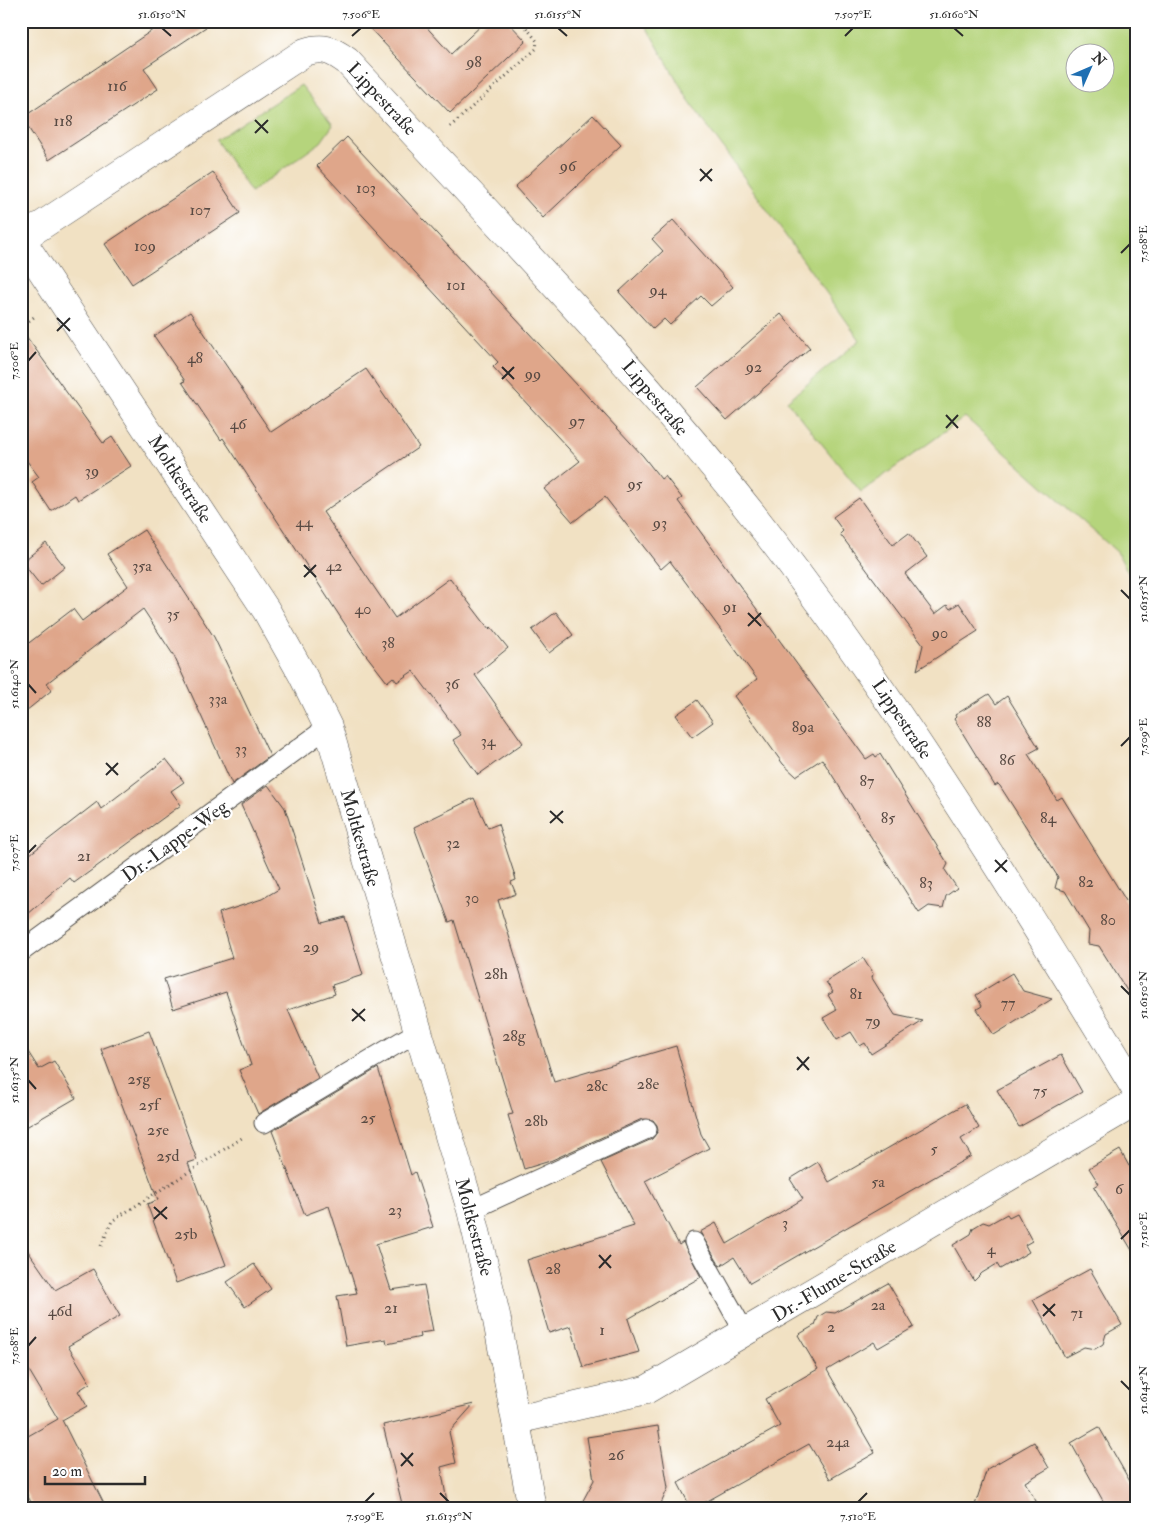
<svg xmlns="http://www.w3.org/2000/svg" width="1157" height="1529" viewBox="0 0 1157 1529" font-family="'IM FELL Double Pica',serif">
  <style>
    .green { fill: #b5d47b; stroke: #708053; fill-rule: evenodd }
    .building { fill: #dfa68a }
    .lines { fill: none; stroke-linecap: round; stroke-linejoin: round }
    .lane-casing { stroke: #494642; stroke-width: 21 }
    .street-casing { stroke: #494642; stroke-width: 29 }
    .secondary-casing { stroke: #494642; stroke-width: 29 }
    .path { stroke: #494642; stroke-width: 3; stroke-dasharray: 1 4; stroke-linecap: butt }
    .lane { stroke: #fff; stroke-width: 19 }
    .street { stroke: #fff; stroke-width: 28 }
    .secondary { stroke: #fff; stroke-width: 28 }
    .ticks { fill: none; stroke: #2b2b2b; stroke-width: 2 }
    .labels { text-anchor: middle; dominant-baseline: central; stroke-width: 4.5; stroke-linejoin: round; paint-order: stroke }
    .number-label { font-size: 16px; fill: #584a43 }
    .street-label { font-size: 19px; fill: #2b2b2b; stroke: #fff }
    .neatline { fill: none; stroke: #2b2b2b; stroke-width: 2 }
    .ticks-label { font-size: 12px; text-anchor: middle; fill: #2b2b2b }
  </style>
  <rect width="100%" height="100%" fill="#fff"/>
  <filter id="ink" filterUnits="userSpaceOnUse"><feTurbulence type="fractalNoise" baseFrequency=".02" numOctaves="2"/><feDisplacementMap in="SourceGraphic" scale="10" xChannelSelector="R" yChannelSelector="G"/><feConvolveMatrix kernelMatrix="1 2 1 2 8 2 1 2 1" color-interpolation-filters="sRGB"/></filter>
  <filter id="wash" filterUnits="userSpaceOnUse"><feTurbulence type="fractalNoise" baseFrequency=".0096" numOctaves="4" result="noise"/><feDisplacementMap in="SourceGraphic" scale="20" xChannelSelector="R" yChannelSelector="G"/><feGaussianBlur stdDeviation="1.12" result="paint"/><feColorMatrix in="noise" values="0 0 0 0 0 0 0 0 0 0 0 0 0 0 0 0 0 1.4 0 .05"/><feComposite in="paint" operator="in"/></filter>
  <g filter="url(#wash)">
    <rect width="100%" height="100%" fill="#f1e1c3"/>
    <path class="green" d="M 643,21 L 1136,21 L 1136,587 L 1117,552 L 965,417 L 861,492 L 787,401 L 860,340 L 688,99 ZM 1104,52 L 1104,82 L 1074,82 L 1074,52 Z
      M 301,85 L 333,125 L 321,142 L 251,192 L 216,140 Z"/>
    <g id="blocks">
      <path class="building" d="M 166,21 L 215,21 L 144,68 L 158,89 L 49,160 L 22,118 Z
        M 363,21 L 421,21 L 451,54 L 486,21 L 507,21 L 526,41 L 450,113 Z
        M 593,115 L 621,145 L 543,218 L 515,187 Z
        M 347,137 L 643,456 L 661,479 L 665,476 L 682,498 L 678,501 L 866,759 L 874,754 L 876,757 L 880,754 L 948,864 L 945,870 L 957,888 L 946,896 L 943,908 L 929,906 L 919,913 L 822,759 L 796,776 L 783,764 L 734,696 L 757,679 L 670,561 L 661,569 L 605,497 L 573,522 L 544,489 L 580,461 L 493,367 L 498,362 L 317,166 Z
        M 213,172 L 240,213 L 132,284 L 105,244 Z
        M 673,220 L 733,287 L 711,306 L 701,296 L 670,325 L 664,319 L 653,329 L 619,292 L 663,251 L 652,239 Z
        M 190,312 L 271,432 L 366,369 L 419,447 L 323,512 L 395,618 L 450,578 L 489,629 L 491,627 L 508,648 L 475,675 L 523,743 L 478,775 L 453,740 L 461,735 L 413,671 L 397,682 L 393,677 L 387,682 L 360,647 L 223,438 L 221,440 L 182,382 L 185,381 L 154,336 Z
        M 781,314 L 810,348 L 727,420 L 697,387 Z
        M 21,329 L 103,443 L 112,437 L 131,466 L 78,500 L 75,495 L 51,511 L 32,482 L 39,477 L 21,453 Z
        M 859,498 L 893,545 L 909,533 L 927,557 L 905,574 L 935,614 L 947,605 L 950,609 L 959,603 L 978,631 L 917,670 L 923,645 L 840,534 L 843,531 L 833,517 Z
        M 144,530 L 214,637 L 270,756 L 232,784 L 174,656 L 143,609 L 47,683 L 52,690 L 21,715 L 21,649 L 73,609 L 82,621 L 128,586 L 107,554 Z
        M 46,543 L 65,567 L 41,586 L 22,562 Z
        M 556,612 L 573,635 L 549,653 L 532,630 Z
        M 989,694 L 996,704 L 1007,696 L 1039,748 L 1028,754 L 1057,800 L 1062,797 L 1136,917 L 1136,1005 L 1099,946 L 1088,944 L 1089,931 L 1065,891 L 1055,888 L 1058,877 L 1000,786 L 998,784 L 995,786 L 954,719 L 956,717 L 955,715 Z
        M 697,700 L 713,722 L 692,737 L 676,715 Z
        M 166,759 L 184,782 L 171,791 L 181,805 L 74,883 L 70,878 L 21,920 L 21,861 L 97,802 L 101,809 Z
        M 268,785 L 285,808 L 322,923 L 345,917 L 363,975 L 332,985 L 335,994 L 288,1010 L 318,1078 L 258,1114 L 239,1070 L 251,1065 L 226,992 L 173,1009 L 164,979 L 232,958 L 219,913 L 262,899 L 279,889 L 241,805 Z
        M 474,798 L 488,828 L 498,824 L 514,873 L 516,880 L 511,882 L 516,894 L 498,900 L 554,1082 L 676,1046 L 701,1134 L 709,1148 L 645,1181 L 679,1245 L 683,1242 L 701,1277 L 628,1319 L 639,1352 L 583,1367 L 571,1326 L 549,1333 L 527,1260 L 634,1226 L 601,1162 L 652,1139 L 658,1131 L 657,1125 L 653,1120 L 642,1119 L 550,1161 L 524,1169 L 508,1115 L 513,1114 L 454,920 L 449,922 L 414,827 Z
        M 863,958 L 873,974 L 872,978 L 895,1015 L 923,1021 L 871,1054 L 865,1043 L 860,1046 L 851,1032 L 837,1040 L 823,1018 L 837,1010 L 828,995 L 833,992 L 826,982 Z
        M 1012,973 L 1023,991 L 1052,999 L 994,1035 L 977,1009 L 982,1006 L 976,995 Z
        M 149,1031 L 197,1160 L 188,1163 L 226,1265 L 176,1283 L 147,1204 L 158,1200 L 101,1049 Z
        M 21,1041 L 39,1069 L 54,1061 L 76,1098 L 21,1130 Z
        M 1061,1055 L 1082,1092 L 1019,1127 L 997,1090 Z
        M 378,1068 L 411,1175 L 415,1172 L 433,1227 L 376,1244 L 391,1290 L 424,1285 L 433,1331 L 420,1333 L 421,1337 L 387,1344 L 386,1339 L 346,1346 L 337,1296 L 357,1293 L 329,1206 L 305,1215 L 272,1131 Z
        M 965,1104 L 979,1128 L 961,1139 L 971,1156 L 750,1283 L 734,1257 L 720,1266 L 700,1232 L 716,1223 L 727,1244 L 803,1199 L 790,1179 L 818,1162 L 829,1182 Z
        M 1120,1150 L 1129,1166 L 1136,1169 L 1136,1257 L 1094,1187 L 1099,1184 L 1089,1168 Z
        M 1017,1213 L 1032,1241 L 1025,1245 L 1029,1252 L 1000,1269 L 997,1264 L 982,1273 L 974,1281 L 953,1245 L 971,1234 L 973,1228 L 983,1222 L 989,1224 L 1007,1214 L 1009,1217 Z
        M 21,1241 L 55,1290 L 93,1269 L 120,1316 L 68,1346 L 90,1383 L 78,1391 L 87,1406 L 62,1420 L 106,1508 L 34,1508 L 21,1483 L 21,1440 L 58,1419 L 21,1357 Z
        M 254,1264 L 271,1289 L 245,1307 L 227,1282 Z
        M 1090,1269 L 1122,1325 L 1106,1334 L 1103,1344 L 1095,1349 L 1084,1347 L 1065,1357 L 1033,1300 Z
        M 888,1283 L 914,1327 L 878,1348 L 874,1342 L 827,1370 L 875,1453 L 830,1479 L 809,1444 L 695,1508 L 691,1508 L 678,1483 L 780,1426 L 765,1399 L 818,1369 L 798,1335 L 815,1325 L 818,1317 L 826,1312 L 835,1313 Z
        M 474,1404 L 449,1432 L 456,1463 L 441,1467 L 448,1508 L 403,1508 L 383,1425 Z
        M 658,1426 L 668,1488 L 659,1508 L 579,1508 L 594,1480 L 587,1437 Z
        M 1099,1427 L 1136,1492 L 1136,1508 L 1107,1508 L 1071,1443 Z
        M 1034,1442 L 1049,1468 L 1025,1482 L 1040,1508 L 974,1508 L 987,1469 Z"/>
    </g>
  </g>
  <g filter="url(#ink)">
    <use href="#blocks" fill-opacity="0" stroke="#494642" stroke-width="1"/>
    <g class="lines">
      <g class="lane-casing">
        <path id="lane" d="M 21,952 L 328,727
          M 264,1123 L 417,1032
          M 471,1210 L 647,1129
          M 694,1242 L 745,1333"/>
      </g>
      <g class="street-casing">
        <path id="street" d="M 21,239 L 305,52 C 323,46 332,50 347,61 C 484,210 626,355 752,514 C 895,696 1016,893 1136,1090
          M 516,1420 L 646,1390 L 1136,1102"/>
      </g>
      <g class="secondary-casing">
        <path id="secondary" d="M 21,239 L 266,610 L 303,676 L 328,727 L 471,1210 L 496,1315 L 532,1508"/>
      </g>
      <path class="path" d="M 450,127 L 536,49 L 537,41 L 521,21
        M 21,327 L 34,317
        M 101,1246 L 112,1221 L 242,1138"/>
      <use href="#lane" class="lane"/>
      <use href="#street" class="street"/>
      <use href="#secondary" class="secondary"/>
    </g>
  </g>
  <path class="ticks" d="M 162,28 L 171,36M 558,28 L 567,36M 954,28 L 963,36M 352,36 L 361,28M 845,36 L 853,28M 255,120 L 268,133M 255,133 L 268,120M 700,169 L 712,181M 700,181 L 712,169M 1121,253 L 1130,244M 57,318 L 70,331M 57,331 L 70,318M 28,361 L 36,352M 502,367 L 514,379M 502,379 L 514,367M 946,415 L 958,428M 946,428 L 958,415M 304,565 L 316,577M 304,577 L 316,565M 1121,590 L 1130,599M 748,613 L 761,626M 748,626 L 761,613M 28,684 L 36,693M 1121,746 L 1130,737M 106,763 L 118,775M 106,775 L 118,763M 550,811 L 563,823M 550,823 L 563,811M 28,853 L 36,845M 995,860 L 1007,872M 995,872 L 1007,860M 1121,986 L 1130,995M 352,1009 L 365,1021M 352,1021 L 365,1009M 797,1057 L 809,1070M 797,1070 L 809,1057M 28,1080 L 36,1089M 154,1207 L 167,1219M 154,1219 L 167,1207M 1121,1239 L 1130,1230M 599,1255 L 611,1268M 599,1268 L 611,1255M 1043,1304 L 1055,1316M 1043,1316 L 1055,1304M 28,1346 L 36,1337M 1121,1381 L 1130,1390M 401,1453 L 413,1466M 401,1466 L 413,1453M 440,1493 L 449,1502M 365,1502 L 374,1493M 858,1502 L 867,1493"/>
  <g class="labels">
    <g class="number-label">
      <text x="474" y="62">98</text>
      <text x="117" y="86">116</text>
      <text x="63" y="121">118</text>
      <text x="568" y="166">96</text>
      <text x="366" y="188">103</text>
      <text x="200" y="210">107</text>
      <text x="145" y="246">109</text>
      <text x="456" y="285">101</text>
      <text x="658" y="290">94</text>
      <text x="195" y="358">48</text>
      <text x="754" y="367">92</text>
      <text x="533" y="374">99</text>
      <text x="577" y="421">97</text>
      <text x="238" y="424">46</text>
      <text x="92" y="471">39</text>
      <text x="635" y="484">95</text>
      <text x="304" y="522">44</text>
      <text x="660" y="523">93</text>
      <text x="142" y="566">35a</text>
      <text x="334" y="566">42</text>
      <text x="730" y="607">91</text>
      <text x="363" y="609">40</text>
      <text x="173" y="614">35</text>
      <text x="940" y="633">90</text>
      <text x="388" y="643">38</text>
      <text x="452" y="684">36</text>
      <text x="218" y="699">33a</text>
      <text x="984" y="722">88</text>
      <text x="803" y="727">89a</text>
      <text x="488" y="741">34</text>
      <text x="241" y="749">33</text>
      <text x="1007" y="760">86</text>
      <text x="867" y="781">87</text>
      <text x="888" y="818">85</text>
      <text x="1048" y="818">84</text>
      <text x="453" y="843">32</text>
      <text x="84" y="856">21</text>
      <text x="1086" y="882">82</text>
      <text x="926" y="883">83</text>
      <text x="472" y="898">30</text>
      <text x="1108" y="920">80</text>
      <text x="311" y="947">29</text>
      <text x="496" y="974">28h</text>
      <text x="856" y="994">81</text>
      <text x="1008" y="1003">77</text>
      <text x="873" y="1021">79</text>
      <text x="514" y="1036">28g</text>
      <text x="139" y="1079">25g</text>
      <text x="648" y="1084">28e</text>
      <text x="597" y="1086">28c</text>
      <text x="1040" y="1091">75</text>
      <text x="149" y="1105">25f</text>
      <text x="368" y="1118">25</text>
      <text x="536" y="1121">28b</text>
      <text x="158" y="1130">25e</text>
      <text x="934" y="1149">5</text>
      <text x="168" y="1156">25d</text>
      <text x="878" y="1182">5a</text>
      <text x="1119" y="1189">6</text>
      <text x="395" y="1210">23</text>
      <text x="785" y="1223">3</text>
      <text x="186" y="1234">25b</text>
      <text x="991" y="1249">4</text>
      <text x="553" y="1269">28</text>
      <text x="878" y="1305">2a</text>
      <text x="391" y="1308">21</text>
      <text x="60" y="1311">46d</text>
      <text x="1077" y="1313">71</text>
      <text x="831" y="1327">2</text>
      <text x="602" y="1330">1</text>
      <text x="838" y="1442">24a</text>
      <text x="616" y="1455">26</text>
    </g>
    <g class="street-label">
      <text transform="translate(382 99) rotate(47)">Lippestraße</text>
      <text transform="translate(655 398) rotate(50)">Lippestraße</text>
      <text transform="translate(180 479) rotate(57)">Moltkestraße</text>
      <text transform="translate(902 719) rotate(56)">Lippestraße</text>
      <text transform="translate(360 838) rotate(74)">Moltkestraße</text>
      <text transform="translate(175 841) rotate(-36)">Dr.-Lappe-Weg</text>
      <text transform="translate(474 1227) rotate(75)">Moltkestraße</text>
      <text transform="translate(834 1281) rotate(-31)">Dr.-Flume-Straße</text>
    </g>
  </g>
  <rect width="1157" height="1529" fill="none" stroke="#fff" stroke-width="55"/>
  <g transform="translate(1090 68) rotate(45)"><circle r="24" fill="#ffffff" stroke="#aaaaaa"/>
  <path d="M0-4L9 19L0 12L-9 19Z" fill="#1f6fb2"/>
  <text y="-8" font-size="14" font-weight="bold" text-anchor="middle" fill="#2b2b2b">N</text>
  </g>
  <path d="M45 1476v8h100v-8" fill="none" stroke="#2b2b2b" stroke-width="2.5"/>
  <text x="52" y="1476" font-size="15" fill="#2b2b2b" stroke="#ffffff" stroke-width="4" paint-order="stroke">20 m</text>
  <rect x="28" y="28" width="1102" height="1474" class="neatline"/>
  <g class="ticks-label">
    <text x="162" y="18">51.6150°N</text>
    <text x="361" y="18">7.506°E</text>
    <text x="558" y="18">51.6155°N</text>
    <text x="853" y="18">7.507°E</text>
    <text x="954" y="18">51.6160°N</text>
    <text transform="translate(1143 244) rotate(-90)" y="4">7.508°E</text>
    <text transform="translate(14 361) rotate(-90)" y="4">7.506°E</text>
    <text transform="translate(1143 599) rotate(-90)" y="4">51.6155°N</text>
    <text transform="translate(14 684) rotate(-90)" y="4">51.6140°N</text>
    <text transform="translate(1143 737) rotate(-90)" y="4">7.509°E</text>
    <text transform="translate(14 853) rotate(-90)" y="4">7.507°E</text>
    <text transform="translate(1143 995) rotate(-90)" y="4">51.6150°N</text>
    <text transform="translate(14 1080) rotate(-90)" y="4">51.6135°N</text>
    <text transform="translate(1143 1230) rotate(-90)" y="4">7.510°E</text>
    <text transform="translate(14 1346) rotate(-90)" y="4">7.508°E</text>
    <text transform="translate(1143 1390) rotate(-90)" y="4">51.6145°N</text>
    <text x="365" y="1520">7.509°E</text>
    <text x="449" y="1520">51.6135°N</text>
    <text x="858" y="1520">7.510°E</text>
  </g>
</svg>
